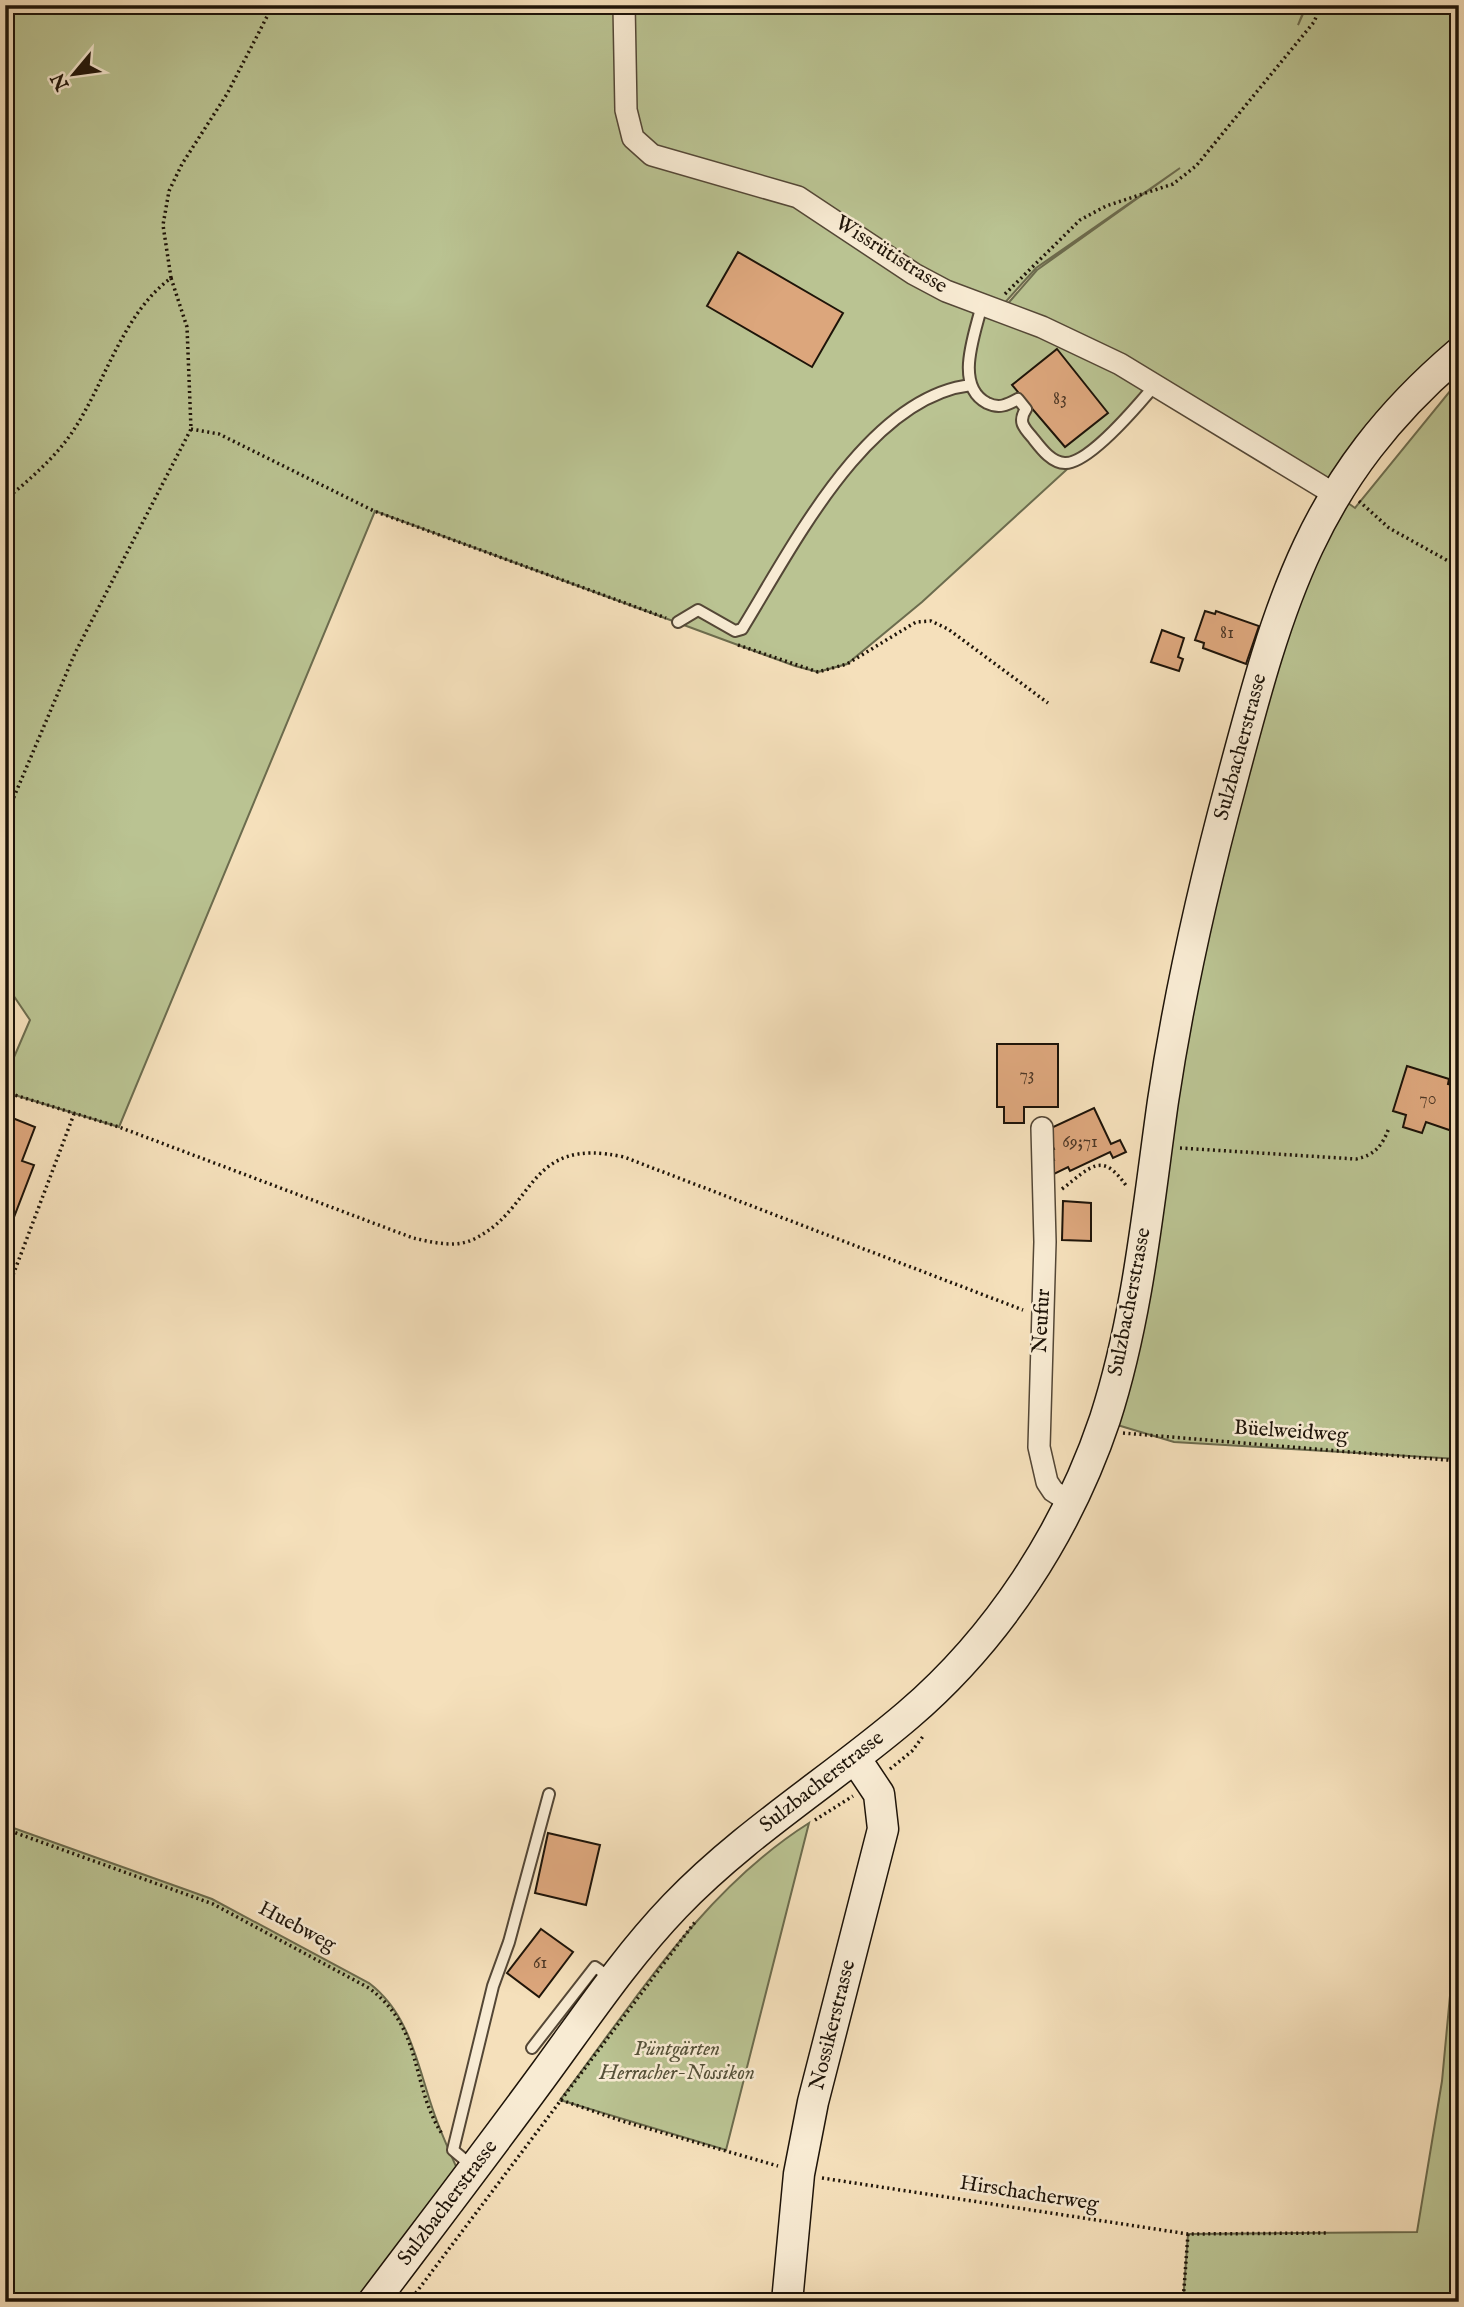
<svg xmlns="http://www.w3.org/2000/svg" width="1464" height="2307" viewBox="0 0 1464 2307" font-family="'IM FELL English',serif">
  <style>
    .green { fill: #bac392; stroke: #6c6c4e; stroke-width: 2; fill-rule: evenodd }
    .building { fill: #dca67c; stroke: #1e1409; stroke-width: 2 }
    .lines { fill: none; stroke-linecap: round; stroke-linejoin: round }
    .lane-casing { stroke: #544736; stroke-width: 14 }
    .street-casing { stroke: #544736; stroke-width: 24 }
    .secondary-casing { stroke: #1e1409; stroke-width: 33 }
    .path { stroke: #1e1409; stroke-width: 3.5; stroke-dasharray: 2 3.5; stroke-linecap: butt }
    .lane { stroke: #f8ebd3; stroke-width: 10 }
    .street { stroke: #f8ebd3; stroke-width: 21 }
    .secondary { stroke: #f8ebd3; stroke-width: 30 }
    .labels { text-anchor: middle; dominant-baseline: central; stroke-width: 5; stroke-linejoin: round; paint-order: stroke }
    .number-label { font-size: 18px; fill: #4e3826 }
    .street-label { font-size: 21px; fill: #1e1409; stroke: #f8ebd3 }
    .park-label { font-size: 21px; font-style: italic; fill: #555139; stroke: #f8ebd3 }
  </style>
  <rect width="100%" height="100%" fill="#f5e0bb"/>
  <filter id="stains"><feTurbulence type="fractalNoise" baseFrequency=".00286" numOctaves="4"/><feColorMatrix values="0 0 0 0 .2 0 0 0 0 .09 0 0 0 0 .02 0 0 0 .5 -.17"/></filter>
  <radialGradient id="worn" r=".72"><stop offset=".6" stop-color="#630" stop-opacity="0"/><stop offset="1" stop-color="#630" stop-opacity=".3"/></radialGradient>
  <path class="green" d="M 5,5 L 1306,5 L 1298,25 L 1307,5 L 1459,5 L 1459,353 C 1409,393 1371,442 1334,493 L 1355,508 L 1459,380 L 1459,1459 L 1174,1442 L 1104,1421 L 1126,1343 L 1182,986 L 1214,848 L 1278,616 L 1316,526 L 1334,494 L 1158,386 L 922,602 L 847,664 L 818,672 L 795,666 L 375,511 L 119,1127 L 5,1092 L 5,1078 L 30,1020 L 5,983 L 8,943 L 5,942 ZM 1180,168 L 1037,270 L 1004,308 L 1123,368 L 1002,308 L 951,292 L 915,274 L 848,227 L 915,273 L 952,290 L 1002,306 L 1036,268 Z
    M 809,1823 L 726,2150 L 560,2100 C 635,2001 703,1890 809,1823 Z
    M 5,1825 L 212,1899 L 369,1983 C 410,2014 417,2064 433,2110 C 441,2134 452,2157 462,2180 L 387,2302 L 5,2302 Z
    M 1459,1900 L 1459,2302 L 1183,2302 L 1188,2234 L 1417,2232 L 1442,2081 Z"/>
  <path class="building" d="M 738,252 L 843,313 L 812,367 L 707,306 Z
    M 1057,349 L 1108,413 L 1065,447 L 1012,385 Z
    M 1205,611 L 1215,614 L 1216,611 L 1259,626 L 1246,664 L 1203,648 L 1204,643 L 1195,640 Z
    M 1162,630 L 1184,638 L 1178,657 L 1183,659 L 1179,671 L 1151,662 Z
    M 997,1044 L 1058,1044 L 1058,1107 L 1024,1107 L 1024,1123 L 1004,1123 L 1004,1107 L 997,1107 Z
    M 1407,1066 L 1449,1079 L 1448,1084 L 1459,1087 L 1458,1133 L 1426,1122 L 1422,1133 L 1403,1127 L 1406,1115 L 1393,1111 Z
    M 1094,1108 L 1111,1144 L 1120,1140 L 1126,1152 L 1113,1158 L 1110,1152 L 1070,1171 L 1068,1167 L 1054,1174 L 1049,1162 L 1054,1160 L 1050,1151 L 1054,1149 L 1047,1135 L 1051,1128 Z
    M 5,1115 L 35,1127 L 22,1161 L 34,1165 L 9,1230 L 5,1229 Z
    M 1063,1201 L 1091,1203 L 1091,1241 L 1062,1240 Z
    M 548,1833 L 600,1845 L 586,1905 L 535,1893 Z
    M 541,1929 L 573,1952 L 539,1997 L 507,1973 Z"/>
  <g class="lines">
    <g class="lane-casing">
      <path id="lane" d="M 982,304 C 976,332 953,385 987,403 C 999,409 1007,405 1018,399 L 1026,409 C 1018,421 1023,427 1032,437 C 1040,447 1051,463 1065,463 C 1089,464 1140,403 1155,385
        M 678,622 L 698,610 L 735,631 L 742,629 C 792,548 867,397 971,385
        M 532,2048 L 595,1967 L 611,1978
        M 472,2166 L 453,2150 L 493,1986 L 509,1942 L 549,1794"/>
    </g>
    <g class="street-casing">
      <path id="street" d="M 624,5 L 626,110 L 633,138 L 652,155 L 798,197 L 914,274 L 946,291 L 1042,327 L 1120,364 L 1334,494
        M 1042,1128 L 1045,1242 L 1039,1447 L 1047,1482 L 1053,1491 L 1070,1502"/>
    </g>
    <g class="secondary-casing">
      <path id="secondary" d="M 373,2302 C 431,2225 490,2148 547,2070 C 588,2014 627,1956 675,1906 C 745,1833 832,1780 908,1715 C 998,1638 1067,1532 1105,1419 C 1138,1317 1148,1207 1163,1101 C 1179,994 1203,888 1231,784 C 1279,603 1311,479 1459,353
        M 787,2302 L 799,2174 L 813,2102 L 883,1829 L 879,1794 L 855,1758"/>
    </g>
    <path class="path" d="M 804,5 C 834,13 857,13 887,5
      M 1005,294 L 1080,220 L 1106,206 L 1173,184 L 1196,166 L 1314,22 L 1321,5
      M 191,429 L 219,434 L 374,511 L 666,618
      M 5,500 C 29,480 56,457 73,431 C 105,383 123,313 171,278 L 163,225 L 169,191 L 182,164 L 227,94 L 273,5
      M 1359,501 L 1389,528 L 1459,567
      M 738,645 L 818,672 L 847,664 L 916,622 L 931,621 L 948,629 L 1048,703
      M 5,818 L 75,653 L 191,429 L 187,327 L 171,278
      M 5,1092 L 119,1127 L 413,1238 C 431,1242 454,1248 472,1240 C 537,1210 525,1135 624,1157 L 1023,1310
      M 1180,1148 L 1356,1159 C 1375,1155 1382,1146 1389,1128
      M 1062,1189 C 1091,1167 1102,1150 1127,1187
      M 5,1289 L 10,1283 L 74,1114
      M 1123,1433 L 1459,1461
      M 890,1769 L 912,1751 L 924,1735
      M 815,1820 L 853,1796
      M 5,1829 L 213,1904 L 369,1988 C 424,2029 410,2084 442,2134
      M 561,2100 L 622,2121 L 778,2166
      M 822,2178 L 1188,2234 L 1326,2233
      M 409,2302 L 695,1922
      M 1183,2302 L 1188,2234"/>
    <use href="#lane" class="lane"/>
    <use href="#street" class="street"/>
    <use href="#secondary" class="secondary"/>
  </g>
  <g class="labels">
    <g class="number-label">
      <text x="1060" y="399">83</text>
      <text x="1227" y="633">81</text>
      <text x="1027" y="1075">73</text>
      <text x="1428" y="1099">70</text>
      <text x="1080" y="1142">69;71</text>
      <text x="540" y="1963">61</text>
    </g>
    <g class="street-label">
      <text transform="translate(891 255) rotate(32)">Wissrütistrasse</text>
      <text transform="translate(1241 747) rotate(-75)">Sulzbacherstrasse</text>
      <text transform="translate(1130 1302) rotate(-79)">Sulzbacherstrasse</text>
      <text transform="translate(1042 1321) rotate(-87)">Neufur</text>
      <text transform="translate(1291 1432) rotate(4)">Büelweidweg</text>
      <text transform="translate(822 1782) rotate(-38)">Sulzbacherstrasse</text>
      <text transform="translate(297 1927) rotate(28)">Huebweg</text>
      <text transform="translate(833 2025) rotate(-76)">Nossikerstrasse</text>
      <text transform="translate(1029 2194) rotate(9)">Hirschacherweg</text>
      <text transform="translate(448 2203) rotate(-53)">Sulzbacherstrasse</text>
    </g>
    <g class="park-label">
      <text x="677" y="2049">Püntgärten<tspan x="677" dy="24">Herracher-Nossikon</tspan></text>
    </g>
  </g>
  <rect width="1464" height="2307" fill="none" stroke="#f5e0bb" stroke-width="28"/>
  <rect x="7" y="7" width="1450" height="2293" fill="none" stroke="#1e1409" stroke-width="3.5"/>
  <rect x="14" y="14" width="1436" height="2279" fill="none" stroke="#1e1409" stroke-width="2"/>
  <g transform="translate(74 74) rotate(241)" stroke="#f8ebd3" stroke-width="5" paint-order="stroke">
  <path d="M0-5L12 26L0 18L-12 26Z" fill="#1e1409"/>
  <text y="-10" font-size="19" font-weight="bold" text-anchor="middle" fill="#1e1409">N</text>
  </g>
  <rect width="100%" height="100%" filter="url(#stains)"/>
  <rect width="100%" height="100%" fill="url(#worn)"/>
</svg>
